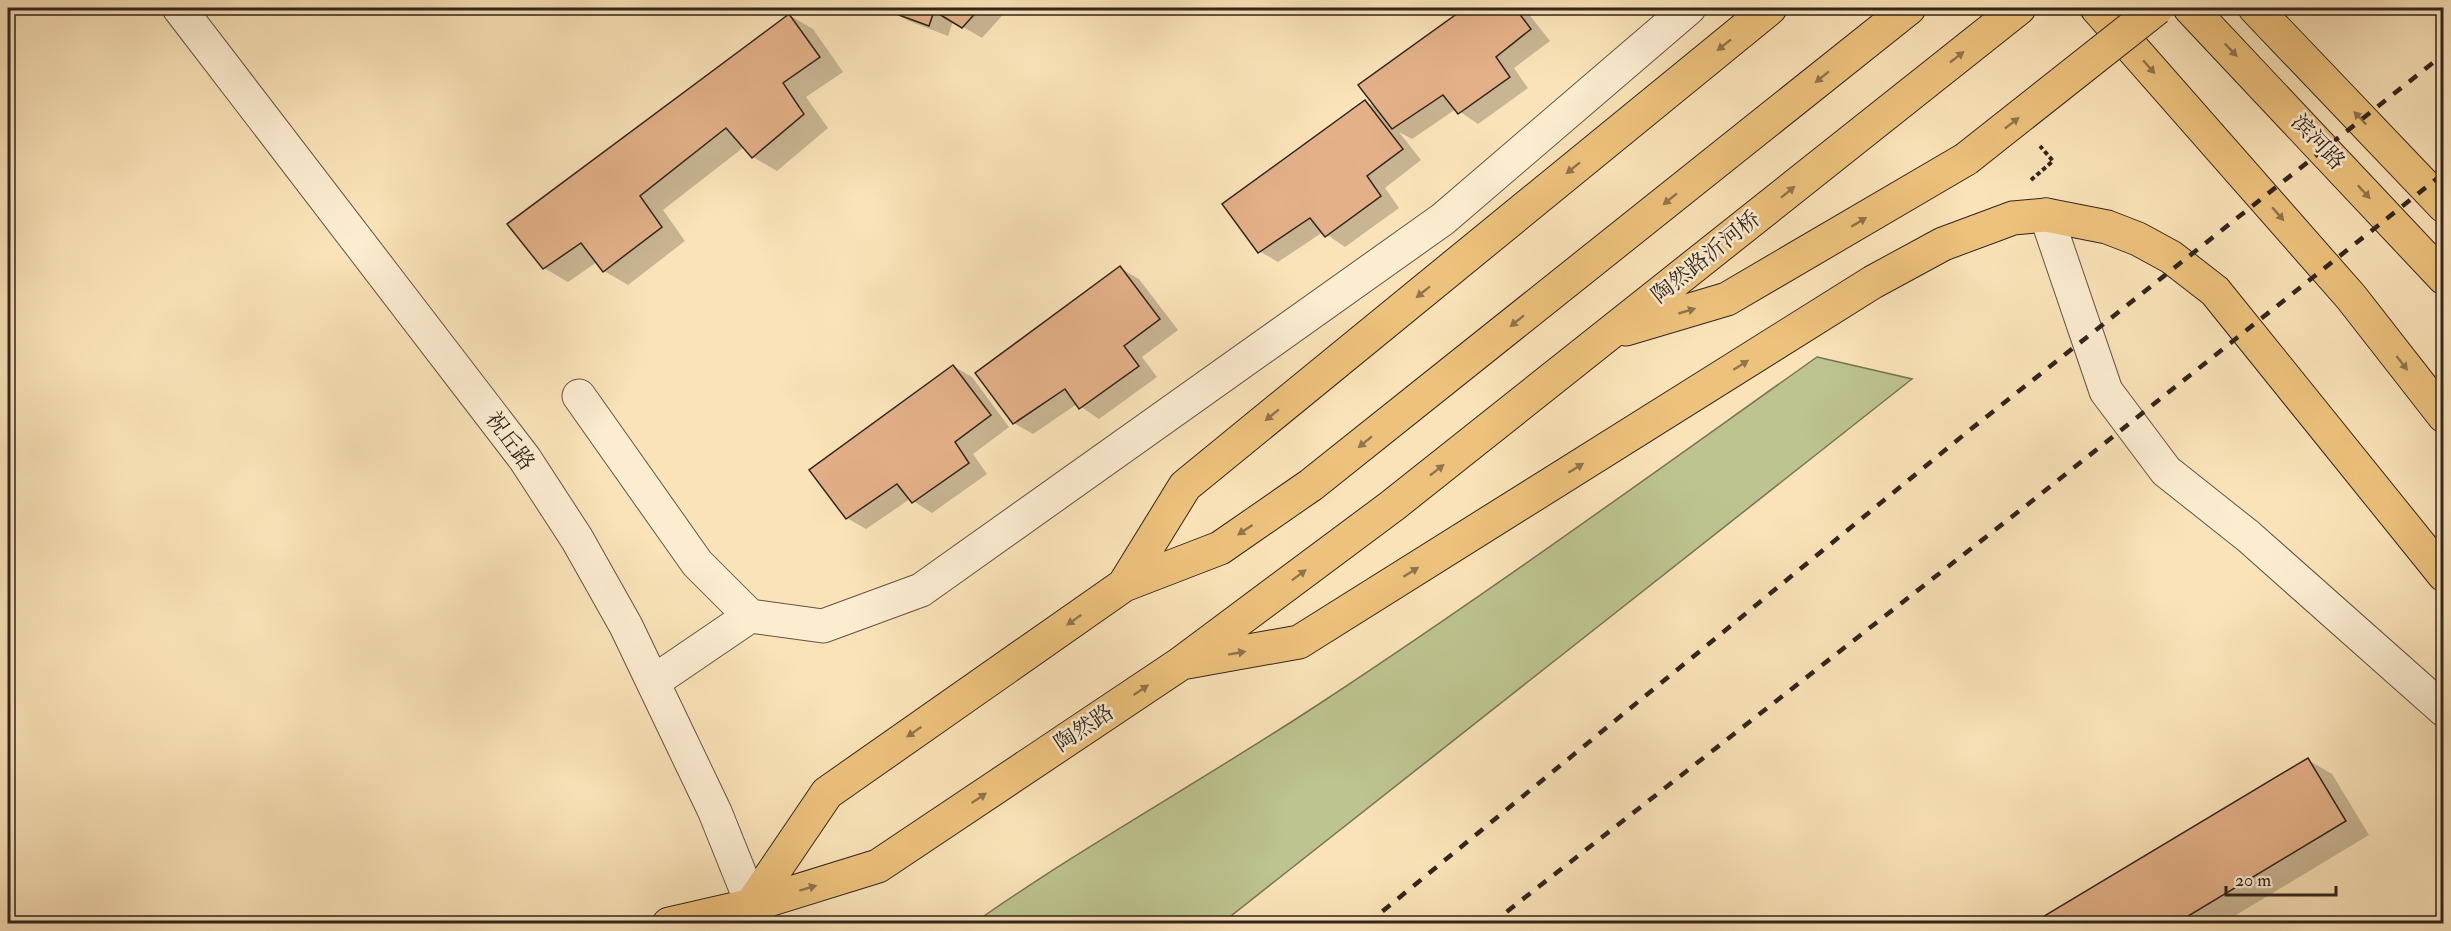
<svg xmlns="http://www.w3.org/2000/svg" width="2451" height="931" viewBox="0 0 2451 931" font-family="'IM FELL Double Pica','Noto Serif SC',serif">
  <style>
    .green { fill: #bdc48f; stroke: #777456; stroke-width: 1.5 }
    .shadow { fill: #0003 }
    .building { fill: #e3b087; stroke: #31251e; stroke-width: 1.5 }
    .lines { fill: none; stroke-linecap: round; stroke-linejoin: round }
    .minor-casing { stroke: #635444; stroke-width: 35 }
    .major-casing { stroke: #31251e; stroke-width: 35 }
    .path { stroke: #31251e; stroke-width: 4; stroke-dasharray: 4.5 3; stroke-linecap: butt }
    .minor { stroke: #fcedd1; stroke-width: 33 }
    .major { stroke: #edc27c; stroke-width: 33 }
    .rail { stroke: #31251e; stroke-width: 4.5; stroke-dasharray: 10 10; stroke-linecap: butt }
    .major-bridge-casing { stroke: #31251e; stroke-width: 35; stroke-linecap: butt }
    .major-bridge { stroke: #edc27c; stroke-width: 33 }
    .oneway { fill: #8f744d }
    .labels { text-anchor: middle; dominant-baseline: central; stroke-width: 5; stroke-linejoin: round; paint-order: stroke }
    .street-label { font-size: 22px; fill: #31251e; stroke: #fcedd1 }
  </style>
  <rect width="100%" height="100%" fill="#fae3b8"/>
  <filter id="stains"><feTurbulence type="fractalNoise" baseFrequency=".00333" numOctaves="4"/><feColorMatrix values="0 0 0 0 .2 0 0 0 0 .09 0 0 0 0 .02 0 0 0 .5 -.17"/></filter>
  <radialGradient id="worn" r=".72"><stop offset=".6" stop-color="#630" stop-opacity="0"/><stop offset="1" stop-color="#630" stop-opacity=".3"/></radialGradient>
  <path class="green" d="M 1817,357 L 1912,379 L 1222,923 L 974,923 C 1085,845 1205,779 1319,704 C 1488,593 1652,474 1817,357 Z"/>
  <path class="shadow" d="M 892,8 L 1009,8 L 982,38 L 953,21 L 948,36 L 909,21 L 890,10 Z
    M 1468,8 L 1524,8 L 1550,41 L 1514,68 L 1528,88 L 1478,124 L 1456,109 L 1412,139 L 1399,132 L 1421,160 L 1385,188 L 1399,208 L 1345,247 L 1323,232 L 1278,262 L 1259,251 L 1365,101 L 1378,109 L 1361,86 Z
    M 789,15 L 813,29 L 843,72 L 806,97 L 828,128 L 777,171 L 753,157 L 744,147 L 663,210 L 685,241 L 628,285 L 604,271 L 597,262 L 568,282 L 544,268 Z
    M 1120,268 L 1139,279 L 1178,330 L 1142,357 L 1157,377 L 1099,419 L 1077,404 L 1033,434 L 1014,423 Z
    M 953,366 L 972,377 L 1009,427 L 973,454 L 987,474 L 932,513 L 910,499 L 866,529 L 847,518 Z
    M 2308,760 L 2332,774 L 2369,835 L 2221,924 L 2033,924 Z"/>
  <path class="building" d="M 890,8 L 980,8 L 962,28 L 934,11 L 929,26 L 888,11 Z
    M 1465,8 L 1515,8 L 1531,29 L 1496,57 L 1510,77 L 1458,114 L 1443,95 L 1392,129 L 1358,85 Z
    M 789,14 L 820,57 L 783,83 L 804,114 L 752,158 L 726,128 L 640,196 L 662,227 L 603,272 L 581,243 L 543,269 L 507,224 Z
    M 1365,100 L 1403,149 L 1367,176 L 1381,196 L 1325,237 L 1310,218 L 1258,253 L 1222,204 Z
    M 1120,266 L 1160,319 L 1124,346 L 1139,366 L 1079,409 L 1065,389 L 1013,424 L 975,373 Z
    M 953,365 L 991,415 L 955,442 L 969,463 L 912,503 L 897,484 L 846,519 L 809,470 Z
    M 2308,758 L 2346,821 L 2175,924 L 2031,924 Z"/>
  <g class="lines">
    <g class="minor-casing">
      <path id="minor" d="M 179,8 L 525,459 L 577,539 L 626,626 L 715,812 L 760,924
        M 2046,215 L 2106,391 L 2166,471 L 2248,536 L 2444,710
        M 579,396 L 697,563 L 750,616
        M 653,682 L 750,616 L 823,626 L 921,590 L 1443,219 L 1689,8"/>
    </g>
    <g class="major-casing">
      <path id="major" d="M 2097,8 L 2351,297 L 2444,416
        M 2190,8 L 2444,278
        M 2255,8 L 2444,206
        M 1626,329 L 1727,299 L 1966,159
        M 1124,585 L 1185,486 L 1770,8
        M 1187,662 L 1299,642 L 1873,282 L 1943,244 L 2013,218 L 2046,215 L 2107,227 L 2138,239 L 2171,257 L 2215,291 L 2444,575
        M 747,911 L 827,793 L 1124,585 L 1220,548 L 1311,485 L 1909,8
        M 669,924 L 752,905 L 878,866 L 1180,664 L 1392,506 L 2019,8"/>
    </g>
    <path class="path" d="M 2031,180 L 2053,161 L 2040,146"/>
    <use href="#minor" class="minor"/>
    <use href="#major" class="major"/>
    <path class="rail" d="M 1367,924 L 1966,433 L 2444,54
      M 1491,924 L 2032,501 L 2444,173"/>
    <g class="major-bridge-casing">
      <path id="major-bridge" d="M 1966,159 L 2157,8"/>
    </g>
    <use href="#major-bridge" class="major-bridge"/>
  </g>
  <defs><path id="oneway-solid" d="M-6-.8H1V-3.2L6.5 0L1 3.2V.8H-6Z" transform="scale(1.5)"/></defs>
  <g class="oneway">
    <use href="#oneway-solid" transform="translate(1724 45) rotate(141)"/>
    <use href="#oneway-solid" transform="translate(2231 50) rotate(46)"/>
    <use href="#oneway-solid" transform="translate(1957 57) rotate(-38)"/>
    <use href="#oneway-solid" transform="translate(2149 67) rotate(49)"/>
    <use href="#oneway-solid" transform="translate(1822 77) rotate(141)"/>
    <use href="#oneway-solid" transform="translate(2360 118) rotate(-134)"/>
    <use href="#oneway-solid" transform="translate(2012 123) rotate(-38)"/>
    <use href="#oneway-solid" transform="translate(1573 168) rotate(141)"/>
    <use href="#oneway-solid" transform="translate(1788 192) rotate(-39)"/>
    <use href="#oneway-solid" transform="translate(2364 192) rotate(47)"/>
    <use href="#oneway-solid" transform="translate(1670 199) rotate(141)"/>
    <use href="#oneway-solid" transform="translate(2278 214) rotate(49)"/>
    <use href="#oneway-solid" transform="translate(1859 222) rotate(-31)"/>
    <use href="#oneway-solid" transform="translate(1423 292) rotate(141)"/>
    <use href="#oneway-solid" transform="translate(1687 311) rotate(-16)"/>
    <use href="#oneway-solid" transform="translate(1517 321) rotate(141)"/>
    <use href="#oneway-solid" transform="translate(2402 363) rotate(52)"/>
    <use href="#oneway-solid" transform="translate(1741 365) rotate(-32)"/>
    <use href="#oneway-solid" transform="translate(1272 415) rotate(141)"/>
    <use href="#oneway-solid" transform="translate(1365 442) rotate(141)"/>
    <use href="#oneway-solid" transform="translate(1576 468) rotate(-32)"/>
    <use href="#oneway-solid" transform="translate(1437 470) rotate(-38)"/>
    <use href="#oneway-solid" transform="translate(1245 530) rotate(146)"/>
    <use href="#oneway-solid" transform="translate(1411 572) rotate(-32)"/>
    <use href="#oneway-solid" transform="translate(1299 575) rotate(-37)"/>
    <use href="#oneway-solid" transform="translate(1074 620) rotate(145)"/>
    <use href="#oneway-solid" transform="translate(1237 653) rotate(-10)"/>
    <use href="#oneway-solid" transform="translate(1141 690) rotate(-34)"/>
    <use href="#oneway-solid" transform="translate(914 732) rotate(145)"/>
    <use href="#oneway-solid" transform="translate(979 798) rotate(-34)"/>
    <use href="#oneway-solid" transform="translate(808 888) rotate(-17)"/>
  </g>
  <g class="labels">
    <g class="street-label">
      <text transform="translate(2318 142) rotate(47)">滨河路</text>
      <text transform="translate(1706 257) rotate(-39)">陶然路沂河桥</text>
      <text transform="translate(510 441) rotate(54)">祝丘路</text>
      <text transform="translate(1084 728) rotate(-34)">陶然路</text>
    </g>
  </g>
  <rect width="2451" height="931" fill="none" stroke="#fae3b8" stroke-width="30"/>
  <rect x="9" y="9" width="2433" height="913" fill="none" stroke="#31251e" stroke-width="3"/>
  <rect x="15" y="15" width="2421" height="901" fill="none" stroke="#31251e" stroke-width="1.5"/>
  <path d="M2226 886v9h110v-9" fill="none" stroke="#31251e" stroke-width="3"/>
  <text x="2235" y="886" font-size="18" fill="#31251e" stroke="#fcedd1" stroke-width="4.5" paint-order="stroke">20 m</text>
  <rect width="100%" height="100%" filter="url(#stains)"/>
  <rect width="100%" height="100%" fill="url(#worn)"/>
</svg>
